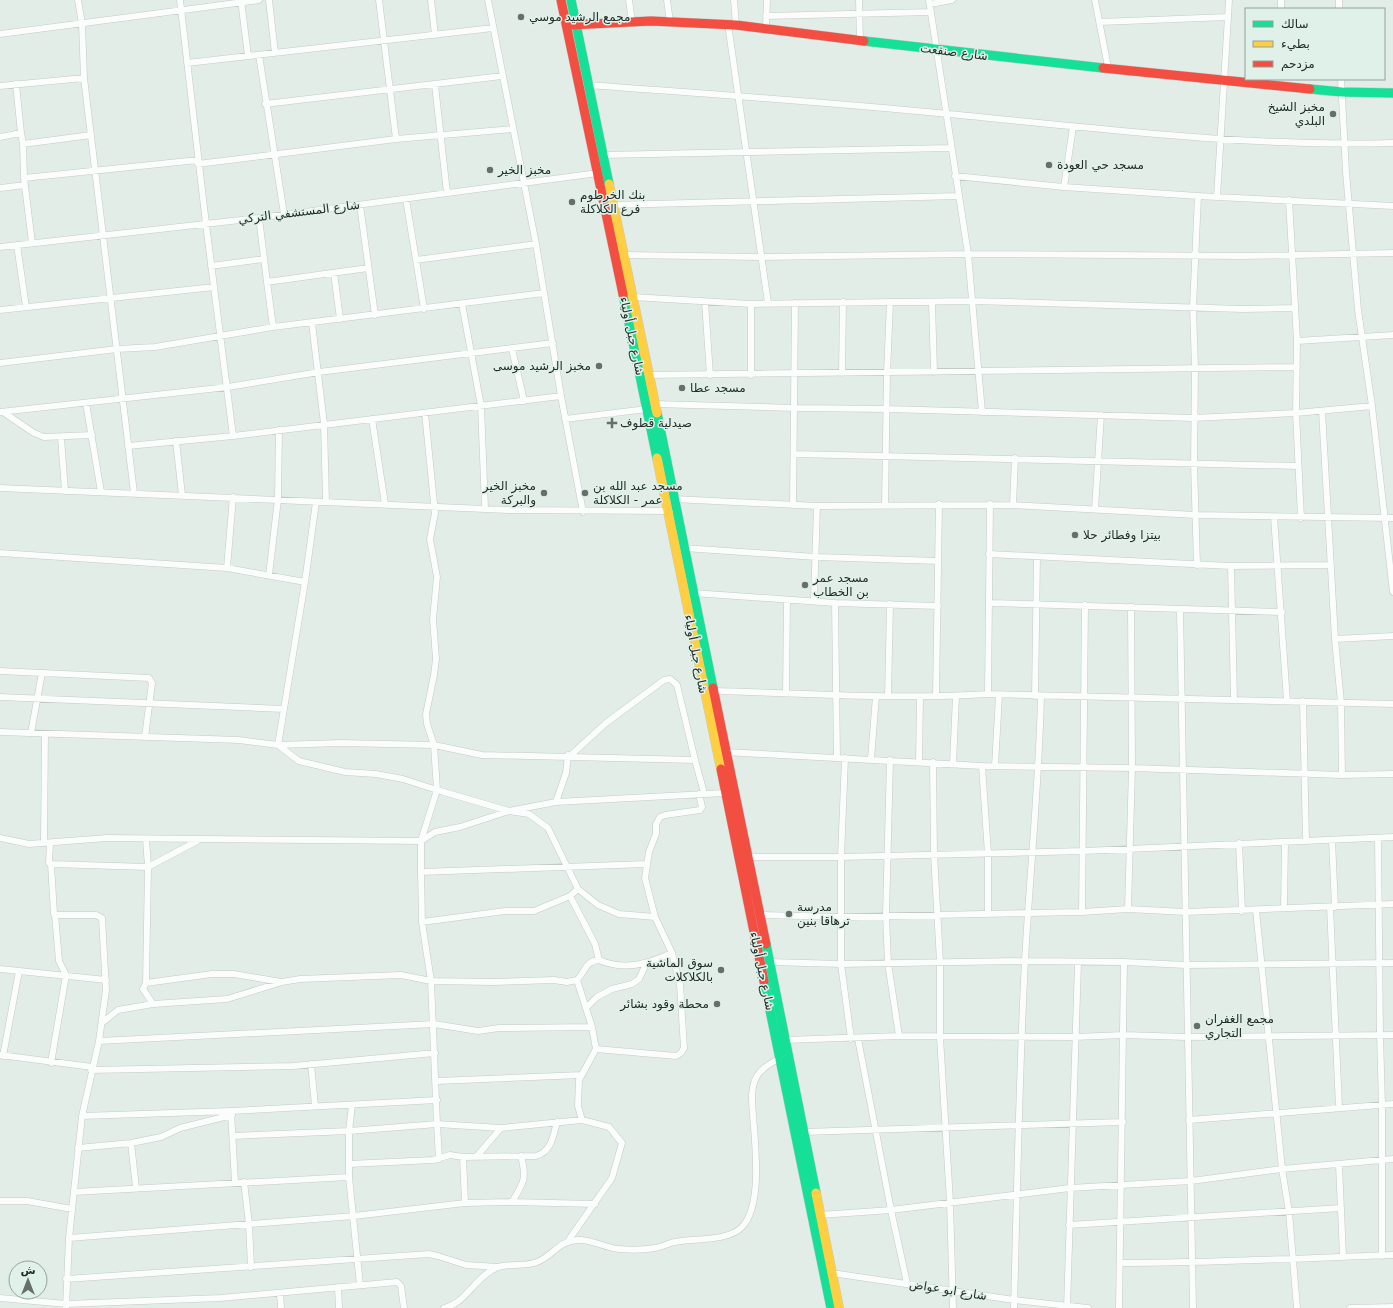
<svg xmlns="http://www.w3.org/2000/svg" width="1393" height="1308" viewBox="0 0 1393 1308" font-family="'DejaVu Sans',Cairo,sans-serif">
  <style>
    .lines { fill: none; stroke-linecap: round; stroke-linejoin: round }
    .street-casing { stroke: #c3cac6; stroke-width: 7 }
    .fast-casing { stroke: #c3cac6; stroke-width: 10 }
    .slow-casing { stroke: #c3cac6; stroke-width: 10 }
    .jam-casing { stroke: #c3cac6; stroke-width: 10 }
    .street { stroke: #fbfcfc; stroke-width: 6 }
    .fast { stroke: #16e098; stroke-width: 9 }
    .slow { stroke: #ffcf43; stroke-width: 9 }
    .jam { stroke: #f24e42; stroke-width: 9 }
    .poi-dot { fill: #676f6b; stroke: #dff1e8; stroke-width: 1.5 }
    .labels { text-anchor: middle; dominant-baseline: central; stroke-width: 3; stroke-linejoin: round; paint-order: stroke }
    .poi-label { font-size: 12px; fill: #242b28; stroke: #dff1e8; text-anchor: start }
    .street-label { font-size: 12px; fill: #242b28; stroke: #dff1e8 }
  </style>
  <rect width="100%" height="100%" fill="#e3ede8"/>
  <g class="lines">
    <g class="street-casing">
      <path id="street" d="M 78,0 L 82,24 L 84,78 L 134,493
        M 180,0 L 206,224 L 233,436
        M 241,0 L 248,56
        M 269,0 L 275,53
        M 379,0 L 396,139
        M 431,0 L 435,35
        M 488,0 L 536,244 L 561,396 L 583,512
        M 629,0 L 632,22
        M 667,0 L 670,22
        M 734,0 L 736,25
        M 859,0 L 860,41
        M 929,0 L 968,254 L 982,412
        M 1095,0 L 1108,67
        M 1339,0 L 1339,9
        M 930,4 L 952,0
        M 1281,9 L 1281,0
        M 766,16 L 931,12
        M 1100,22 L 1228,17
        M 728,24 L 768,303
        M 766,28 L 767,0
        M 0,34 L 259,0
        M 259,55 L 284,214
        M 187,63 L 493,28
        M 1341,79 L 1346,172 L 1358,310 L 1372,406 L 1393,592
        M 16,84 L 21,133 L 23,144 L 24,178 L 32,243
        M 435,85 L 447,193
        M 588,85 C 708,94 828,102 948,114 C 1096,128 1244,147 1393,143
        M 0,86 L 84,78
        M 265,104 L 502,76
        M 0,137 L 21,133
        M 23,144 L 91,135
        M 602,155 L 950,148
        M 198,164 L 396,139 L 513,129
        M 955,176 L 1064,187 L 1198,196 L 1393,206
        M 24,178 L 198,160
        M 1064,187 L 1073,127
        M 0,188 L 25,185
        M 1217,197 L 1229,0
        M 406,199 L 424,309
        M 1289,200 L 1297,341 L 1296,413 L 1301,518
        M 360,205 L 375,315
        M 613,205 L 959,196
        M 259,218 L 267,282
        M 17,245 L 26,307
        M 0,247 L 259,218 L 598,173
        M 624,255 L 761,257 L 968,254 L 1241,256 L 1393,253
        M 416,260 L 536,244
        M 211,266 L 264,259
        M 334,273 L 340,319
        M 632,297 L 751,304 L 972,301 L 1243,309 L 1295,308
        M 705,302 L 710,375
        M 932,302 L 934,372
        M 462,304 L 481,406 L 485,508
        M 751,304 L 751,375
        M 0,310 L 214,287
        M 312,323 L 324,424 L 326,502
        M 273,327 L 267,282 L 368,268
        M 1297,341 L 1393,335
        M 512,349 L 524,401
        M 0,363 L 117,349 L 155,347 L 273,327 L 544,293
        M 842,373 L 843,302
        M 648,375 L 1297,367
        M 86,403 L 101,492
        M 654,404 L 795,408 L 887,409 L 1193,418 L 1296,413 L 1372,406
        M 1322,411 L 1335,639 L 1341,703 L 1342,775
        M 0,412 L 228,387 L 319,372 L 553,343
        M 3,412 L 34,433 L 44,437 L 92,435
        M 425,413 L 435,513 L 430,539 L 437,577 L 433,619 L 436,659 L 434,675 L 426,714 L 427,724 L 434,745 L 437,790 L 509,811 L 529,814 L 548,828 L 578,889 L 598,905 L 619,914 L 655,917 L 672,953 L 680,984 L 684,1048 L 681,1053 L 676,1056 L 596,1049
        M 372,419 L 385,504
        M 565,419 L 647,409
        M 61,438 L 65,491
        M 176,441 L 182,495
        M 128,446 L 233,436 L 561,396
        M 794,454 L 1298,466
        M 0,488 L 508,510 L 670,511
        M 674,499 L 817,506 L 1013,505 L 1195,515 L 1393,518
        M 316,502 L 305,582 L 278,745 L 299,761 L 345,772 L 376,774 L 403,779 L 437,790 L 421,841 L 421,872 L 422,922 L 431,981 L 437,1124 L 501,1128 L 582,1120
        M 793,505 L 795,303
        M 885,505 L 887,373 L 890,302
        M 1013,505 L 1015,458
        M 1095,509 L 1101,415
        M 1274,517 L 1287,701
        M 684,548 L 816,557 L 938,561
        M 0,553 L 227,568 L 305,582
        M 989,554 L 1231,566 L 1331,565
        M 1197,565 L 1194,464 L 1195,368 L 1193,307 L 1198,196
        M 1231,566 L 1234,700
        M 227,568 L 233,497
        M 269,575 L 278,499 L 279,430
        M 693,593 L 835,603 L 938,606
        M 814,601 L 817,506
        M 835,603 L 837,758
        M 990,603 L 1282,612
        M 1180,609 L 1193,1308
        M 1335,639 L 1393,636
        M 0,671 L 149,678 L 152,683 L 145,737
        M 713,691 C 805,693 896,700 988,694 L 1393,704
        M 786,693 L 787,600
        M 988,694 L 990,504
        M 888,696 L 890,604
        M 936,696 L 939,504
        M 1035,696 L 1037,557
        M 0,697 L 284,709
        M 1303,701 L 1306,841
        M 0,732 L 239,740 L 278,745 L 340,743 L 434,745 L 482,755 L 695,760 L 704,793
        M 31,733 L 42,673
        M 725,752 L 982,766 L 1132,768 L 1342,775 L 1393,774
        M 571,755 L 606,723 L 664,680 L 670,679 L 677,685 L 695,760
        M 845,758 L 841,857 L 841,964 L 851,1039
        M 871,759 L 876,696
        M 890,760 L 886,915 L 888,963 L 899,1036
        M 919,762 L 920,697
        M 933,762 L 934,854 L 940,962 L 940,1037 L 950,1202 L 953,1308
        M 953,763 L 956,696
        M 982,766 L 988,854 L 988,913
        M 995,766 L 999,695
        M 556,802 L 566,773 L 568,755
        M 0,838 L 29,844 L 107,838 L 421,841 L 435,832 L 460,827 L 509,811 L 556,802 L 725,793
        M 1378,838 L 1380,1035 L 1382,1105 L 1382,1256
        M 146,839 L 148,867 L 146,983 L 143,989 L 153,1004
        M 1332,840 L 1335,907
        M 44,843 L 45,734
        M 50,843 L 49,863 L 51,864 L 54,914 L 55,915 L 96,915 L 102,918 L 106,990 L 99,1041 L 82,1116 L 69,1238 L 66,1308
        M 1239,843 L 1242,911
        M 748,857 L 841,857 L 1084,851 L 1393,837
        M 51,864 L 148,867 L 197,841
        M 421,872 L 646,864
        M 570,896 L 595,944 L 599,960 C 625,971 647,964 672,953
        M 1330,907 L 1339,1107
        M 1284,908 L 1285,842
        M 1128,909 L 1132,768 L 1131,607
        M 1256,910 L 1282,1169 L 1289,1212 L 1297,1308
        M 1082,912 L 1085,605
        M 760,915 L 841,917 L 1082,912 L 1128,909 L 1185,912 L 1393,904
        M 655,917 L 645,878 L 649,852 L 656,834 L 656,824 L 660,817 L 665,815 L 700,810 L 702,807 L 699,794
        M 422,922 L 505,911 L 534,911 L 570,896 L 578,889
        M 770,962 L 841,964 L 1025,961 L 1124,962 L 1186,965 L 1393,963
        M 0,969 L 106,980
        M 146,983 L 212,974 L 234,974 L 281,982
        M 587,1007 L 597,997 L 612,989 L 632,984 L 639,979 L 646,964
        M 103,1022 L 118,1010 L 153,1004 L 227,999 L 282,982 L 300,979 L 401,975 L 431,981 L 491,982 L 554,980 L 567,982 L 577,980 C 586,971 585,961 599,960
        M 858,1039 L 891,1210 L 907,1283
        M 785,1040 L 899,1036 L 1074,1037 L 1124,1035 L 1186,1037 L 1393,1035
        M 99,1041 L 434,1024 L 478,1031 L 499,1028 L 592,1027
        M 0,1055 L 92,1067
        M 3,1056 L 19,971
        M 51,1063 L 66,975 L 59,961 L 55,915
        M 311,1064 L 315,1106
        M 91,1070 L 293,1066 L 435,1053
        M 437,1081 L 582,1075
        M 352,1105 L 349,1131 L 349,1177 L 360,1285
        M 231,1112 L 235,1182
        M 82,1116 L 231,1111 L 437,1100
        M 1189,1120 L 1393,1104
        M 803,1132 L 1123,1122
        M 233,1136 L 349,1131 L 437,1124 L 439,1159
        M 131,1143 L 136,1188
        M 78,1148 L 131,1143 L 161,1137 L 180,1128 L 232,1115
        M 463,1157 L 465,1203
        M 476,1157 L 501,1128
        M 349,1164 L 433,1160 L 450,1155 L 463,1157 L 536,1156 C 552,1151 553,1136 557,1122
        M 1339,1165 L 1343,1256
        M 244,1182 L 249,1224 L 251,1267
        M 74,1192 L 349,1177
        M 0,1201 L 27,1201 L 72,1209
        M 512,1202 C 524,1182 527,1179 521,1156
        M 820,1215 L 891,1210 L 1070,1188 L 1191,1181 L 1282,1169 L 1393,1159
        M 1069,1225 L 1341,1208
        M 69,1238 L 354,1216 L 465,1203 L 512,1202 L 595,1204
        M 568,1241 L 612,1178 L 622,1143 L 609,1127 L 582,1120 L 578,1106 L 579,1080 L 596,1049 L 592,1027 L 577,980
        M 1120,1263 C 1211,1263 1302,1258 1393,1255
        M 832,1273 L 1014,1300 L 1088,1308
        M 66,1279 L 429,1254 L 438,1256 L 466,1265 L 498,1267
        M 338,1287 L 339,1308
        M 280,1293 L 281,1308
        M 0,1298 L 66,1304 L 220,1298 L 397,1282 L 401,1286 L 404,1308
        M 444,1308 C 467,1303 475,1276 498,1267 C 510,1263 525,1267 537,1262 C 553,1256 558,1241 578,1240 C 592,1239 605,1248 619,1249 C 630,1250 644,1250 655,1248 C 662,1247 669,1243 675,1242 C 695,1238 727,1242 742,1227 C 763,1205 755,1143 753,1115 C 752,1103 750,1088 757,1076 C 762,1068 771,1063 780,1058
        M 1014,1308 C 1017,1192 1019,1076 1025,960 C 1030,872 1039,784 1041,696
        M 1067,1308 L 1078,963
        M 1119,1308 L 1124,962
        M 1350,1308 L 1393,1307"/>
    </g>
    <g class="fast-casing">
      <path id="fast" d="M 571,0 L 609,184
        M 864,41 L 1103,68
        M 1310,89 L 1342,92 L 1393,93
        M 623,294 L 657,458
        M 657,413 L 713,688
        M 766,944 L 816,1193
        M 764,981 L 831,1308"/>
    </g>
    <g class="slow-casing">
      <path id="slow" d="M 609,184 L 657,413
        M 657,458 L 721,769
        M 816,1193 L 839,1308"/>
    </g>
    <g class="jam-casing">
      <path id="jam" d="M 561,0 L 623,294
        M 570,25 L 651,21 L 736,25 L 864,41
        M 1103,68 L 1310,89
        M 713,688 L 766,944
        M 721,769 L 764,981"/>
    </g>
    <use href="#street" class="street"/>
    <use href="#fast" class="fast"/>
    <use href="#slow" class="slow"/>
    <use href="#jam" class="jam"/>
  </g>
  <g class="poi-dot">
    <circle cx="521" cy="17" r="4"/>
    <circle cx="1333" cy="114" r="4"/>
    <circle cx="1049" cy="165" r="4"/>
    <circle cx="490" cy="170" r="4"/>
    <circle cx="572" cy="202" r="4"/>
    <circle cx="599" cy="366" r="4"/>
    <circle cx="682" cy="388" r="4"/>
    <path d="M610 417h4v4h4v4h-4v4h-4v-4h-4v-4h4z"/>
    <circle cx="544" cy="493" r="4"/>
    <circle cx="585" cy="493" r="4"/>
    <circle cx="1075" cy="535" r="4"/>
    <circle cx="805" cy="585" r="4"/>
    <circle cx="789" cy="914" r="4"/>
    <circle cx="721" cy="970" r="4"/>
    <circle cx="717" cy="1004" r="4"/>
    <circle cx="1197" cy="1026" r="4"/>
  </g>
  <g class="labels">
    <g class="poi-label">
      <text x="529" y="17">مجمع الرشيد موسي</text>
      <text x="1325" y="107" text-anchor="end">مخبز الشيخ<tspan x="1325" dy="14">البلدي</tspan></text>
      <text x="1057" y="165">مسجد حي العودة</text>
      <text x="498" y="170">مخبز الخير</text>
      <text x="580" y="195">بنك الخرطوم<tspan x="580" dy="14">فرع الكلاكلة</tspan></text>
      <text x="591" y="366" text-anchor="end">مخبز الرشيد موسى</text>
      <text x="690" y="388">مسجد عطا</text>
      <text x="620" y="423">صيدلية قطوف</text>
      <text x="536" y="486" text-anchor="end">مخبز الخير<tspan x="536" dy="14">والبركة</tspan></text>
      <text x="593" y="486">مسجد عبد الله بن<tspan x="593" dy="14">عمر - الكلاكلة</tspan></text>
      <text x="1083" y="535">بيتزا وفطائر حلا</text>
      <text x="813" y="578">مسجد عمر<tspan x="813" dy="14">بن الخطاب</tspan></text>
      <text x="797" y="907">مدرسة<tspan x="797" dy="14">ترهاقا بنين</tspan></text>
      <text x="713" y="963" text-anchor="end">سوق الماشية<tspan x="713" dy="14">بالكلاكلات</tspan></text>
      <text x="709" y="1004" text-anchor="end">محطة وقود بشائر</text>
      <text x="1205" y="1019">مجمع الغفران<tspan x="1205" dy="14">التجاري</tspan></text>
    </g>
    <g class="street-label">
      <text transform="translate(954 52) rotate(7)">شارع صنقعت</text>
      <text transform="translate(299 212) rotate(-7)">شارع المستشفي التركي</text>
      <text transform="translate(632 336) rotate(78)">شارع جبل أولياء</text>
      <text transform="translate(696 654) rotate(79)">شارع جبل أولياء</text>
      <text transform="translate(762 971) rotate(78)">شارع جبل أولياء</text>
      <text transform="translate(948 1290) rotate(9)">شارع ابو عواض</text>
    </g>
  </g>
  <rect x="1245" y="8" width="140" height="72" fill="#dff1e8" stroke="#94a29b"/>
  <rect x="1253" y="21" width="20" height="6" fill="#16e098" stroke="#94a29b"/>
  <text x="1281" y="28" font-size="12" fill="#242b28">سالك</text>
  <rect x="1253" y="41" width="20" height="6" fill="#ffcf43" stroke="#94a29b"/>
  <text x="1281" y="48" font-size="12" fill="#242b28">بطيء</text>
  <rect x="1253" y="61" width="20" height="6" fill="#f24e42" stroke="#94a29b"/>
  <text x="1281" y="68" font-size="12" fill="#242b28">مزدحم</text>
  <g transform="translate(28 1280)"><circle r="19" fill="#dff1e8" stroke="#94a29b"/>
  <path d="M0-3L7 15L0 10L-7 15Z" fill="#676f6b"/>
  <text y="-6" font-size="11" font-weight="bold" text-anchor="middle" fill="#242b28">ش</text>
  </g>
</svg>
